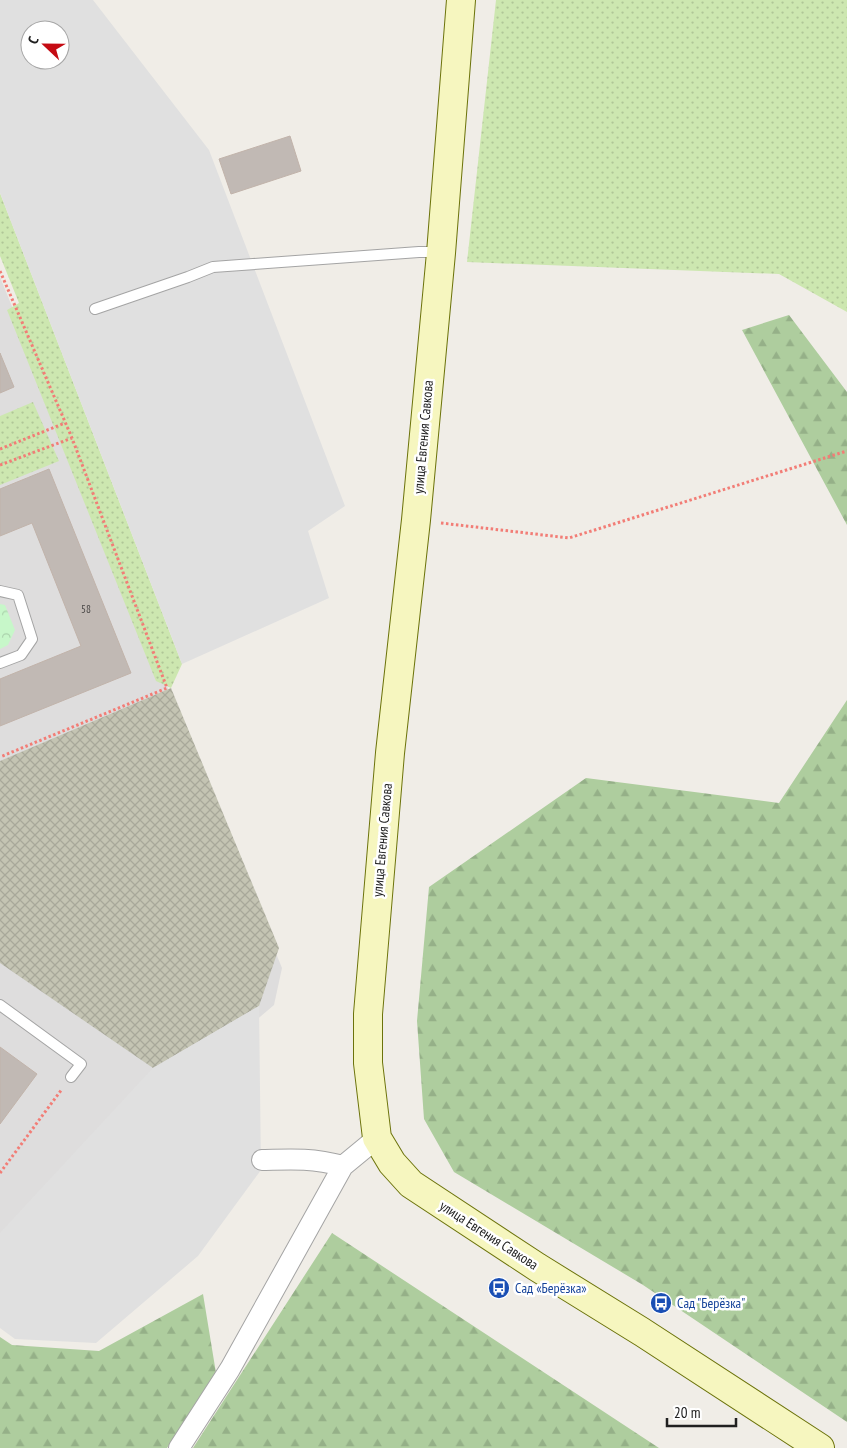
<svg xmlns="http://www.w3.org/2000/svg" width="847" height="1448" viewBox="0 0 847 1448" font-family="'PT Sans Narrow',sans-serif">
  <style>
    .residential { fill: #dedddd }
    .construction { fill: url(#construction-cross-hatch) }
    .grass { fill: url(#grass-dots) }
    .forest { fill: url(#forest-firs) }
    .park { fill: url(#park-crowns) }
    .parking { fill: #e0e0e0; fill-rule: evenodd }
    .building { fill: #c1b9b4; stroke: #c1b3aa }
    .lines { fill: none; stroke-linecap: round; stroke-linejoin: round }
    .service-casing { stroke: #a4a4a4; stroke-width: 12 }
    .minor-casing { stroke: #a4a4a4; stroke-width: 22 }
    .secondary-casing { stroke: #6c730b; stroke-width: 30 }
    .path { stroke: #f27d76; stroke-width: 3; stroke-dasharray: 2.5 2.5; stroke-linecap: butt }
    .service { stroke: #fff; stroke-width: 10 }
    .minor { stroke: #fff; stroke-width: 20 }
    .secondary { stroke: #f6f6bf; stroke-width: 28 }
    .labels { text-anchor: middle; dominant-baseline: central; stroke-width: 5; stroke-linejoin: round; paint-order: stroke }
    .number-label { font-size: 11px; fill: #484645 }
    .street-label { font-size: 14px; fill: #202020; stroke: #fff }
    .transit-label { font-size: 14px; fill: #164399; stroke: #fff; text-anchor: start }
  </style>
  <defs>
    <pattern id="construction-cross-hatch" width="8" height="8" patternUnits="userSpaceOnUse" patternTransform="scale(1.25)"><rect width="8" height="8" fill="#c4c4b3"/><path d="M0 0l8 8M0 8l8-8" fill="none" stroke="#a8a89a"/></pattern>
    <pattern id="grass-dots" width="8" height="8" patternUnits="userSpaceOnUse" patternTransform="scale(1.25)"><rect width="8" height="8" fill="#cde7b0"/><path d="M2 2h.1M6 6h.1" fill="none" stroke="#b0c697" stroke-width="1.8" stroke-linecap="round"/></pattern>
    <pattern id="forest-firs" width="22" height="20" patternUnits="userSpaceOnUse" patternTransform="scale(1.25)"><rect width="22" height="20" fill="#aecd9e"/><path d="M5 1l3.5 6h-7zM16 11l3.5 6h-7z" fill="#95b088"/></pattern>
    <pattern id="park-crowns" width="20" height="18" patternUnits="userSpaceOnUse" patternTransform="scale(1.25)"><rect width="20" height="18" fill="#c7f7c9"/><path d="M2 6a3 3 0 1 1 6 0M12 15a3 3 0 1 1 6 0" fill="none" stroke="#abd3ac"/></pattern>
  </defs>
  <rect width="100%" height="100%" fill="#f0ede7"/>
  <path class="residential" d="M 0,277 L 282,968 L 274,1005 L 0,1238 Z"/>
  <path class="construction" d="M 171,688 L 279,948 L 259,1006 L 153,1068 L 0,963 L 0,761 Z"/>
  <path class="grass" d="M 496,0 L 847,0 L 847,312 L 779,274 L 467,262 Z
    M 0,193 L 182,664 L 171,688 L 156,681 L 7,310 L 19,303 L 0,256 Z
    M 33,402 L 59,461 L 0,485 L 0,416 Z"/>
  <path class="forest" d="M 789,315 L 847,392 L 847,525 L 742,330 Z
    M 847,700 L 847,1422 L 643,1285 L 454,1172 L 424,1119 L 417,1021 L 429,887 L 586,778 L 779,803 Z
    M 332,1233 L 659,1448 L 193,1448 Z
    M 203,1294 L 216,1373 L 167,1448 L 0,1448 L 0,1337 L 12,1345 L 99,1351 Z"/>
  <path class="park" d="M 0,604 L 5,605 L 15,630 L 8,645 L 0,649 Z"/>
  <path class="parking" d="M 0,0 L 93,0 L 209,150 L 345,506 L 308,531 L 329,598 L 182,664 L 0,193 ZM 30,30 L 60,30 L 60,60 L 30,60 Z
    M 259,1006 L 261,1170 L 198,1256 L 96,1343 L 15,1339 L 0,1328 L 0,1233 L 153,1068 Z"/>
  <path class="building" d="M 290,136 L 301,171 L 231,194 L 219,159 Z
    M 0,353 L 14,387 L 0,393 Z
    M 49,469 L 131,673 L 0,726 L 0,679 L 81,646 L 32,523 L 0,536 L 0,489 Z
    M 0,1047 L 37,1074 L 0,1124 Z"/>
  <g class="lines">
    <g class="service-casing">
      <path id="service" d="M 95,309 L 188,277 L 213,267 L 419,252 L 440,252
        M 0,591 L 18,595 L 32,639 L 21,655 L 0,663
        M 0,1005 L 81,1064 L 71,1077"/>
    </g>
    <g class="minor-casing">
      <path id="minor" d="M 262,1160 C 293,1159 313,1158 343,1166
        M 179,1448 L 230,1369 L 343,1166 L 377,1138"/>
    </g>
    <g class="secondary-casing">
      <path id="secondary" d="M 461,0 L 441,253 L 416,520 L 390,753 L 368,1014 L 368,1063 L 377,1138 L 392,1163 L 411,1184 L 537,1267 L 642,1332 L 820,1448"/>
    </g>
    <path class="path" d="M 0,271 L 72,438 L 167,688 L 0,757
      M 0,449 L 65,423
      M 0,465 L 72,438
      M 441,523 L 569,538 L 847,451
      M 0,1173 L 62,1089"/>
    <use href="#service" class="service"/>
    <use href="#minor" class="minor"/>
    <use href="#secondary" class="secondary"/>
  </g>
  <defs>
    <g id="bus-disc" transform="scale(1.125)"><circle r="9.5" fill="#1a4fb4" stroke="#fff"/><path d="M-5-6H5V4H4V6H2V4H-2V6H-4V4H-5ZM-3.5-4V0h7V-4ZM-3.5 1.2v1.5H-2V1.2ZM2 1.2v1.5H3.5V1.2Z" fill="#fff"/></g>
  </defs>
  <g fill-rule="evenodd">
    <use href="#bus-disc" x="499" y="1288"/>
    <use href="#bus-disc" x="661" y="1303"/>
  </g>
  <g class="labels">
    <g class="number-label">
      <text x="86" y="609">58</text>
    </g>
    <g class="street-label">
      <text transform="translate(423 437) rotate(-85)">улица Евгения Савкова</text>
      <text transform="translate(382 840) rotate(-85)">улица Евгения Савкова</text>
      <text transform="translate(489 1235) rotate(33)">улица Евгения Савкова</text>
    </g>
    <g class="transit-label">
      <text x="515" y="1288">Сад «Берёзка»</text>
      <text x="677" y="1303">Сад "Берёзка"</text>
    </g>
  </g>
  <g transform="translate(45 45) rotate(292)"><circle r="24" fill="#ffffff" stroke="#a6a6a6"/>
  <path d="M0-4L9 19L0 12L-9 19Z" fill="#c50b13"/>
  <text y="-8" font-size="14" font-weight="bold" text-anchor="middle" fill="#202020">С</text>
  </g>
  <path d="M667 1418v8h69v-8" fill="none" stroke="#202020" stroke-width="2.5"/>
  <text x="674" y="1418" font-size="15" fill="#202020" stroke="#ffffff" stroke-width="4" paint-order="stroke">20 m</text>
</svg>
